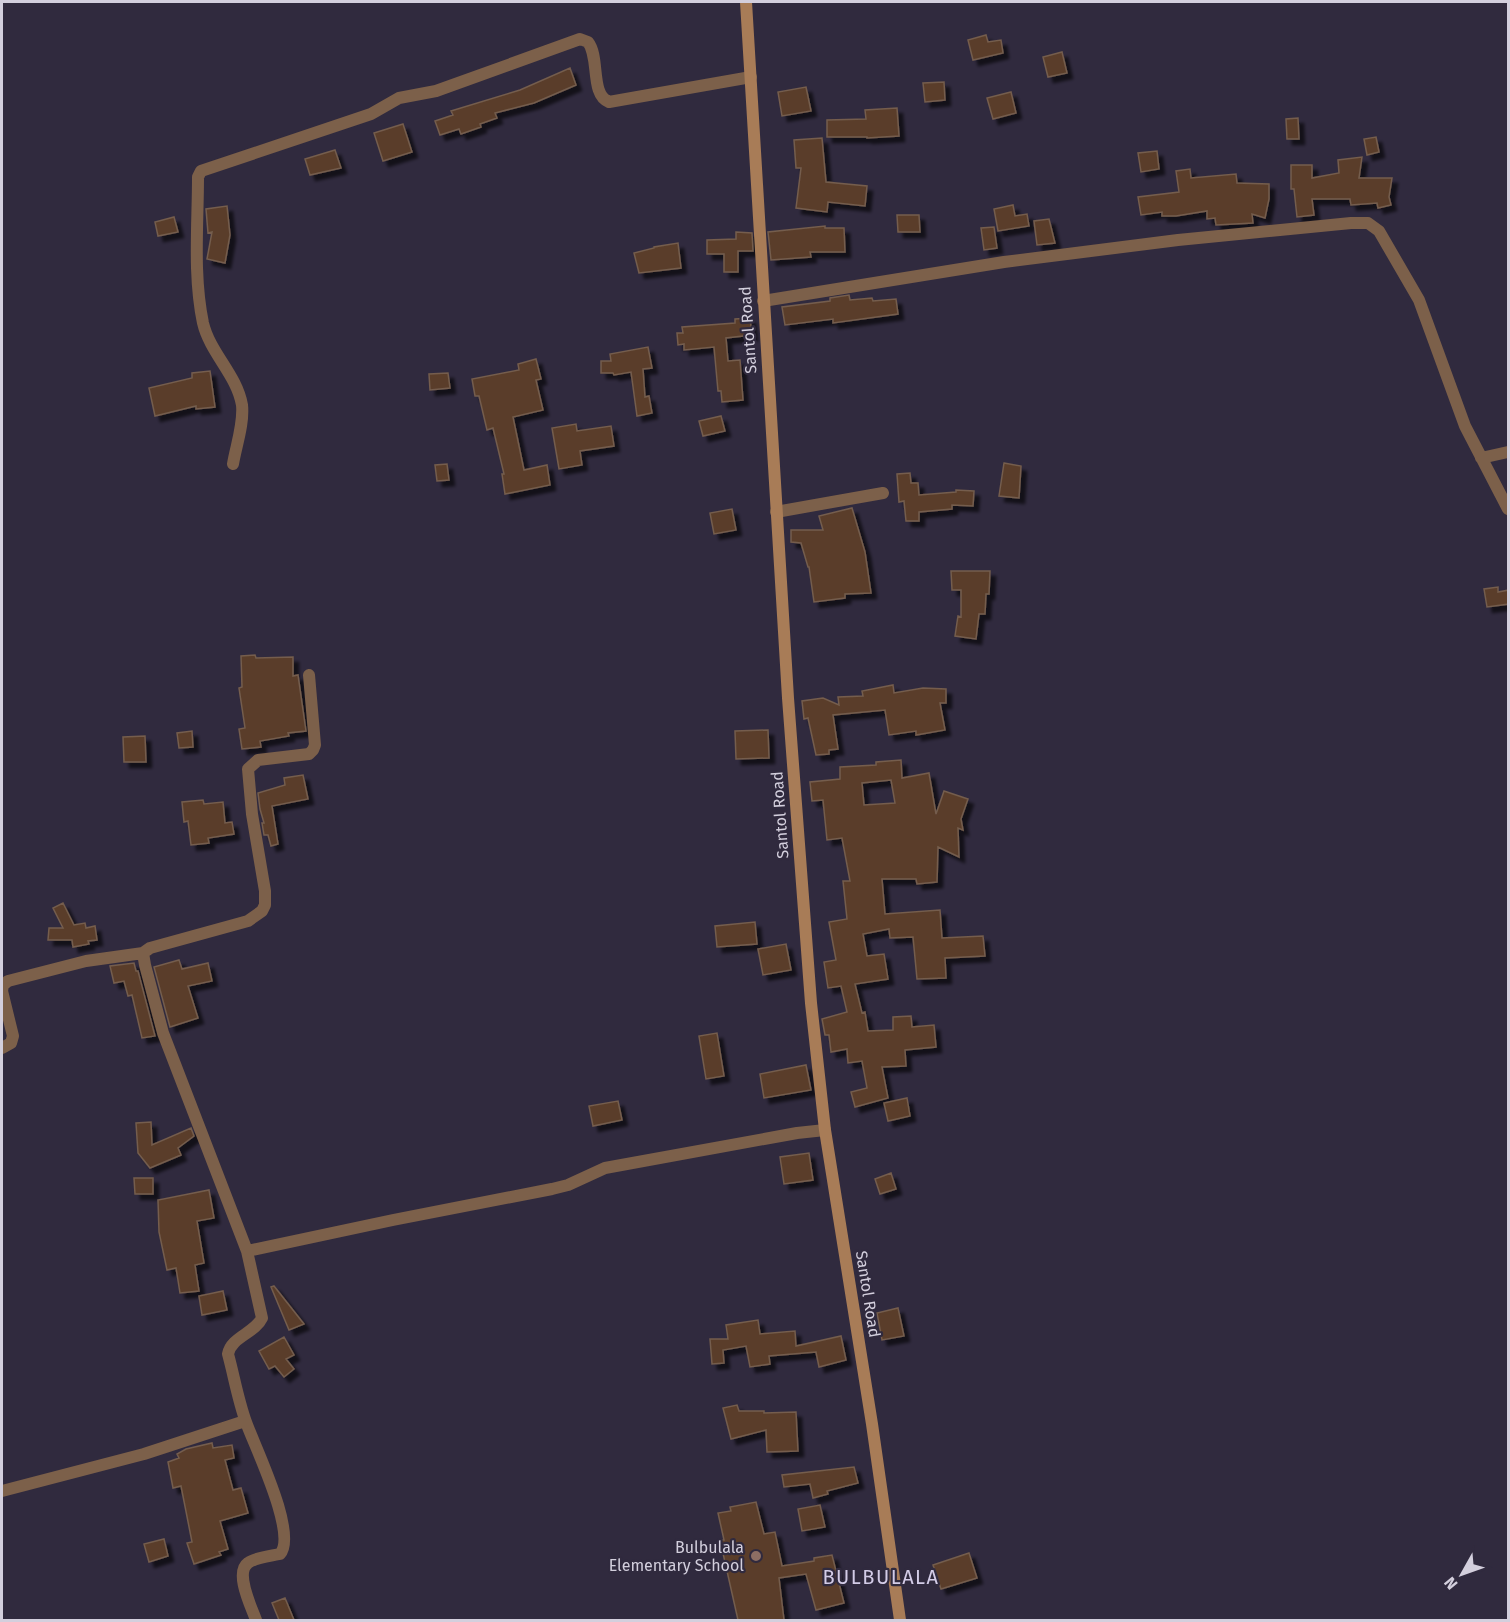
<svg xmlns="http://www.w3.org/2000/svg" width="1510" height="1622" viewBox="0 0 1510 1622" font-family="'Fira Sans',sans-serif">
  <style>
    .building { fill: #5a3e2a; stroke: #745d4d; stroke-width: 1.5; fill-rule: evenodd; filter: url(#shadow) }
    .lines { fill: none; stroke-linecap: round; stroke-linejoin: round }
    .street { stroke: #7c604a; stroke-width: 12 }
    .secondary { stroke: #a87c57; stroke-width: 12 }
    .education-dot { fill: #8d6e63; stroke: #302a3e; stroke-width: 2 }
    .labels { text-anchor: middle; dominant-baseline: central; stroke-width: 4.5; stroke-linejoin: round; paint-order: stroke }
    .street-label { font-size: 16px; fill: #d3cfdd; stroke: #302a3e }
    .poi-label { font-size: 16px; fill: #d3cfdd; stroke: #302a3e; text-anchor: end }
    .quarter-label { font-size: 20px; letter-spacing: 1.5px; fill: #d3cce7; stroke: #302a3e }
  </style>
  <defs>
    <filter id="shadow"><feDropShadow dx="5.5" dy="5.5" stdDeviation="1.5" flood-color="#0009"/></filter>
  </defs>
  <rect width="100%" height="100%" fill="#302a3e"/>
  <path class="building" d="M 986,35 L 988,42 L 1001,40 L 1003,53 L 973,60 L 968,40 Z
    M 1062,52 L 1067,73 L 1048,77 L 1043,57 Z
    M 570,68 L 576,85 L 534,103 L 495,113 L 497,118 L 480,124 L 481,127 L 461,134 L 459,129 L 440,135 L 435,121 L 453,115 L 451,111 L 520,90 Z
    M 944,82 L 945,100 L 925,102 L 923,83 Z
    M 806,87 L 811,111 L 782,116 L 778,92 Z
    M 1011,92 L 1016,113 L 993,119 L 987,98 Z
    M 897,108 L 899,136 L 867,138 L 867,137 L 827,137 L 827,120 L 866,119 L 865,110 Z
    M 1298,118 L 1299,139 L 1287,139 L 1286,119 Z
    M 403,124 L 412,152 L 383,161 L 374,133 Z
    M 1376,137 L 1379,152 L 1367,155 L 1364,139 Z
    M 822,138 L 826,182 L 867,186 L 865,206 L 828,202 L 827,212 L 796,208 L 801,168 L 796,168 L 794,140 Z
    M 335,150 L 341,168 L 310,175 L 305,159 Z
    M 1157,151 L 1159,169 L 1141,172 L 1138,153 Z
    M 1362,157 L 1359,178 L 1392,178 L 1389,197 L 1391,205 L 1378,208 L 1377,203 L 1351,205 L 1350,199 L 1312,199 L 1314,215 L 1297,217 L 1294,189 L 1291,189 L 1291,165 L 1312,165 L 1312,178 L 1339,173 L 1338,160 Z
    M 1190,169 L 1191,178 L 1236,174 L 1237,183 L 1269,184 L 1269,199 L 1265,218 L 1252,214 L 1253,223 L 1216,225 L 1215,218 L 1207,219 L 1207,211 L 1176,216 L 1162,216 L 1162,212 L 1141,215 L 1138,197 L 1179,192 L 1176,171 Z
    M 1013,205 L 1015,216 L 1027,214 L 1029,226 L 998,231 L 994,209 Z
    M 227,206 L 230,235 L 225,263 L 207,259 L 212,232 L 208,233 L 206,209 Z
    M 897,215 L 919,215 L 920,232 L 898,232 Z
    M 174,217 L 178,232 L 158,236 L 155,222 Z
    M 1049,219 L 1055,243 L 1037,245 L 1034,221 Z
    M 825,226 L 825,228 L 844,228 L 845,252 L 810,252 L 811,257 L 771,260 L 768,232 Z
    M 994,227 L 997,248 L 984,250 L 981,228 Z
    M 736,232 L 752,233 L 753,251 L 738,251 L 738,272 L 724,272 L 724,254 L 707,254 L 707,240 L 736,239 Z
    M 678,243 L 681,268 L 639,273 L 634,253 L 654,248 L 654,247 Z
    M 849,295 L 850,300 L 872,298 L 873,301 L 896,299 L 898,314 L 833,323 L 833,319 L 785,325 L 782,307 L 830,301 L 830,298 Z
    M 750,318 L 752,335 L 726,338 L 728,361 L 740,360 L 743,400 L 722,402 L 721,391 L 718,391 L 714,347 L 684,350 L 684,344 L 678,345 L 677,333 L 683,333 L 682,327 L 735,323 L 735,319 Z
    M 648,347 L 652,368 L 643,369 L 645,397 L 649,396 L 652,413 L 637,416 L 631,372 L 614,375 L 613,373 L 601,373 L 601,361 L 611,361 L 610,354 Z
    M 536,359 L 541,379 L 536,380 L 543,410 L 513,417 L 524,470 L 547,465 L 550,485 L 505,494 L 502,474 L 504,474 L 493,428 L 487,430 L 479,396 L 475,396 L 472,379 L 519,370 L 518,364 Z
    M 210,371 L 215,407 L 196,409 L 196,406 L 155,416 L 149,388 L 192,378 L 192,373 Z
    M 448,373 L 450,388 L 430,390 L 429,374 Z
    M 721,416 L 725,431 L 703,436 L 699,421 Z
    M 576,424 L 577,431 L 611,426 L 614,446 L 580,451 L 582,465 L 559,469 L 552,428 Z
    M 1004,463 L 1021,466 L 1019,498 L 999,496 Z
    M 447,464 L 449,480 L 437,481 L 435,465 Z
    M 910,473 L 911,483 L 918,483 L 919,495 L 956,492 L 956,490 L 974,491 L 973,506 L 952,505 L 952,509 L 919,512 L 919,521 L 906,521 L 904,501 L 899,502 L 897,474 Z
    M 852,508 L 865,552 L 871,593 L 845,594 L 845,598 L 814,602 L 809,567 L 808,567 L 801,543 L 791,542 L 791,530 L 823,530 L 819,516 Z
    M 732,509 L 736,530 L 714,534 L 710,513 Z
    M 951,571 L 990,571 L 989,594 L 986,594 L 985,614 L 979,614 L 976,639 L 955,636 L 958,616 L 961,617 L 961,590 L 952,590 Z
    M 1498,587 L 1498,592 L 1509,590 L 1509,604 L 1487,607 L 1484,589 Z
    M 255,655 L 256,658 L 293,657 L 293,676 L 298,675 L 306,731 L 288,733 L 289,736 L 260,741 L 261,747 L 242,749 L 239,729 L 245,728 L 239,688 L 242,687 L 241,656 Z
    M 893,685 L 894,693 L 923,688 L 946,689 L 946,703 L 940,703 L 945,730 L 916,735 L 916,731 L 889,735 L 885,710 L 833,715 L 838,749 L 829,750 L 829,754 L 816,755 L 808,718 L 804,719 L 802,701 L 823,698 L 839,705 L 838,697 L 863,696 L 862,691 Z
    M 768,730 L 769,758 L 736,759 L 735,731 Z
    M 192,731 L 193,747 L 179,748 L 177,733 Z
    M 145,736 L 146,762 L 124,762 L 123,737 Z
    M 901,760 L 902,778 L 929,773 L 936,814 L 944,791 L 968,799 L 961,819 L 963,830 L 958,828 L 959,857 L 938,847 L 937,882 L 917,884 L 916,879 L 882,879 L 885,914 L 940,910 L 942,938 L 983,936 L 985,956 L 945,958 L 946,978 L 917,979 L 913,937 L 890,938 L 889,929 L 863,934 L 867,956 L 884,954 L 888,979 L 855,984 L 862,1013 L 865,1012 L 868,1031 L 893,1030 L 893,1017 L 911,1016 L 912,1027 L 934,1025 L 936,1047 L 905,1050 L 906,1066 L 882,1067 L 888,1098 L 855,1107 L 851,1092 L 867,1088 L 862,1061 L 848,1063 L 847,1049 L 831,1052 L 829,1035 L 825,1035 L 822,1019 L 847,1012 L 841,986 L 828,988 L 824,962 L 836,960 L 829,922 L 847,919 L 843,881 L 850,881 L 842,838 L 827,840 L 823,800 L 812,801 L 810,782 L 840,779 L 840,767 L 876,765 L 876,762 ZM 891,780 L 895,803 L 864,805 L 862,783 Z
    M 303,775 L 308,799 L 272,806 L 278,844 L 271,846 L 268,835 L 264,835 L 262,823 L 264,823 L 260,809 L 258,793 L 285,785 L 284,778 Z
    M 203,800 L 204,804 L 223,802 L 225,823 L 232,822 L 234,834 L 208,838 L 209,843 L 191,845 L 188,821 L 184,822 L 182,802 Z
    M 63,903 L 74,925 L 85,923 L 86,928 L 95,926 L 97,940 L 88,941 L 89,944 L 73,947 L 72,940 L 48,940 L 49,928 L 63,928 L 53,908 Z
    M 755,922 L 757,944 L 717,947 L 715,926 Z
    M 786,944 L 791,970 L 763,975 L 758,949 Z
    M 179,960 L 182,969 L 208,963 L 212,981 L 188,986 L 198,1018 L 170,1027 L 154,967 Z
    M 134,963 L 136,971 L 138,971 L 155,1036 L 142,1038 L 132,995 L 128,996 L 124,981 L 114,983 L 110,966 Z
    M 717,1033 L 724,1076 L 706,1079 L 699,1036 Z
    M 806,1065 L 811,1090 L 764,1098 L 760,1074 Z
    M 907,1098 L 910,1116 L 888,1121 L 884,1103 Z
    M 618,1101 L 622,1120 L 593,1126 L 589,1106 Z
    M 151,1122 L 152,1145 L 191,1128 L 194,1136 L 178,1148 L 181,1155 L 150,1168 L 138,1153 L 136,1123 Z
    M 809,1153 L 813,1180 L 784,1184 L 780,1157 Z
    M 891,1173 L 896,1189 L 880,1194 L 875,1179 Z
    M 134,1178 L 153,1178 L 153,1194 L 135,1194 Z
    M 209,1190 L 214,1218 L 197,1221 L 204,1263 L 195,1265 L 199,1291 L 180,1293 L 176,1268 L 167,1270 L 159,1232 L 158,1200 Z
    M 274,1286 L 304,1324 L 289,1330 L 271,1287 Z
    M 223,1291 L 227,1310 L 202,1315 L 199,1296 Z
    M 898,1308 L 904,1336 L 882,1340 L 877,1313 Z
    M 758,1320 L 760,1334 L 795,1331 L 796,1346 L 841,1336 L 846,1360 L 819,1367 L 816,1352 L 769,1356 L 770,1364 L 750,1367 L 746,1346 L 723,1350 L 724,1363 L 712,1364 L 710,1339 L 728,1339 L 726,1325 Z
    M 284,1337 L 294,1355 L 286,1359 L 294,1369 L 284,1377 L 275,1366 L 269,1369 L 259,1351 Z
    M 737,1405 L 739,1411 L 764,1411 L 764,1413 L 796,1412 L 798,1451 L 767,1452 L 766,1430 L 731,1439 L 723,1408 Z
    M 212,1443 L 213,1448 L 232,1445 L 234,1458 L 225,1460 L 233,1490 L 241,1488 L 248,1513 L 220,1521 L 228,1549 L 219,1552 L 221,1555 L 194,1564 L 187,1543 L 192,1542 L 181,1486 L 173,1488 L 168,1462 L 179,1458 L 177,1454 L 186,1449 Z
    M 854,1467 L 858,1483 L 827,1491 L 828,1494 L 813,1498 L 810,1484 L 784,1487 L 782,1475 Z
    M 756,1502 L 764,1534 L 775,1532 L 782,1566 L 814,1561 L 814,1558 L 832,1555 L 844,1603 L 816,1610 L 806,1574 L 779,1578 L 784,1620 L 738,1620 L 720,1540 L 724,1540 L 718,1513 L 731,1511 L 730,1507 Z
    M 820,1505 L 825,1527 L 802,1531 L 798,1509 Z
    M 164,1539 L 168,1556 L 149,1562 L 144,1544 Z
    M 969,1553 L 977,1578 L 941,1589 L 933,1565 Z
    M 285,1598 L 294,1620 L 279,1620 L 272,1603 Z"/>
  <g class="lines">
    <path class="street" d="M 763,301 L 1004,262 L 1178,240 L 1351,223 L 1368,223 L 1379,231 L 1419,300 L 1465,426 L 1508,509
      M 1481,458 L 1508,452
      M 233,464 C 236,446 244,424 242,405 C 237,375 210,353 203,323 C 193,275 198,225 198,177 L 201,171 L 371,114 L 399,98 L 436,91 L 580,39 L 588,42 C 600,57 590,95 609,102 L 751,77
      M 776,512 L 883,493
      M 2,1048 L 11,1043 L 13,1036 L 2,991 L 3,985 L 8,981 L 86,961 L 143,953
      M 247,1251 L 163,1033 L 145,965 L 143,953 L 150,948 L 248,921 L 262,911 L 265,905 L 265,891 L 252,814 L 248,769 L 258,760 L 309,754 L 313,750 L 315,745 L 309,675
      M 2,1491 L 144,1454 L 245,1421
      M 256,1620 C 252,1608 234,1573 248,1563 C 256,1557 271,1556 280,1554 C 298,1534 254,1445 246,1422 C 238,1400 234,1376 228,1354 C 231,1337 255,1333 262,1318 L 247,1251 L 393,1220 L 552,1189 L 568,1185 L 605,1168 L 797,1133 L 825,1130"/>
    <path class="secondary" d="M 746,2 L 788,698 L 811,1003 L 825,1130 L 872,1424 L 900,1620"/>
  </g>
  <circle class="education-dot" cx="756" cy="1556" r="6"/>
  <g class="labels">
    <g class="street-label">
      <text transform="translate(748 330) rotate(-94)">Santol Road</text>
      <text transform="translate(780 815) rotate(-94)">Santol Road</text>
      <text transform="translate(868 1294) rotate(81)">Santol Road</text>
    </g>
    <g class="poi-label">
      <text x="744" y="1547">Bulbulala<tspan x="744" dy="18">Elementary School</tspan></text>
    </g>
    <g class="quarter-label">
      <text x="881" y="1577">BULBULALA</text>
    </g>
  </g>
  <rect width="1510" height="1622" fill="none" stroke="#d3cfdd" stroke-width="6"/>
  <g transform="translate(1462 1574) rotate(230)" stroke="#302a3e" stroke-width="4.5" paint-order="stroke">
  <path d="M0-4.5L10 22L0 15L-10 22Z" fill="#d3cfdd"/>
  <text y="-9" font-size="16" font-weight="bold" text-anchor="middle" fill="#d3cfdd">N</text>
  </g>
</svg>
